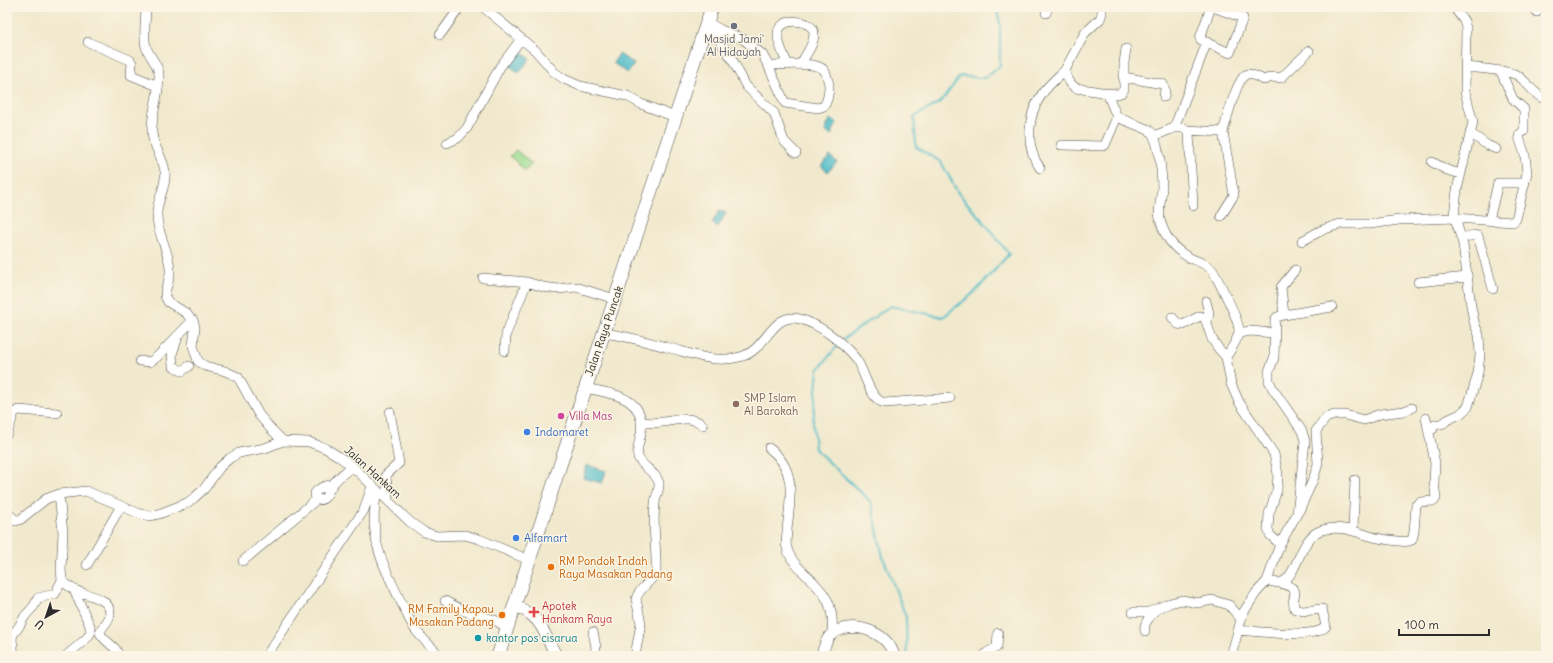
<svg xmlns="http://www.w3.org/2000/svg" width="1553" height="663" viewBox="0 0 1553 663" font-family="Delius,sans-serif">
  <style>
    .green { fill: #9edc91; stroke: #64845e }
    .water { fill: #4fbcc9; stroke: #3d747a }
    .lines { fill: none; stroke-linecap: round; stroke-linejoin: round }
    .stream { stroke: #4fbcc9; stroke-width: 2 }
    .minor-casing { stroke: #494843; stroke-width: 10 }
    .major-casing { stroke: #494843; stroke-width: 12 }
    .highway-casing { stroke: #494843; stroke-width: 14 }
    .minor { stroke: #fff; stroke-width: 9 }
    .major { stroke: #fff; stroke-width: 11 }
    .highway { stroke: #fff; stroke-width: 13 }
    .worship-dot { fill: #6b7280; stroke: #fcf5e5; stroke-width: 1.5 }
    .education-dot { fill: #8d6e63; stroke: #fcf5e5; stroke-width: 1.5 }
    .hotel-dot { fill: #d1479c; stroke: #fcf5e5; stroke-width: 1.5 }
    .shop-dot { fill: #3f7fe0; stroke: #fcf5e5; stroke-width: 1.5 }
    .food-dot { fill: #e8710a; stroke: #fcf5e5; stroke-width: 1.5 }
    .health-dot { fill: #e0444e; stroke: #fcf5e5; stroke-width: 1.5 }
    .culture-dot { fill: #0f9aa8; stroke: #fcf5e5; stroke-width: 1.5 }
    .labels { text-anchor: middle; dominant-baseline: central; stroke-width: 3; stroke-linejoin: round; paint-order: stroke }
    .worship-label { font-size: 11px; fill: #5b616d; stroke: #fcf5e5 }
    .street-label { font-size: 11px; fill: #2b2b2b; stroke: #fcf5e5 }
    .education-label { font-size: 11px; fill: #785e54; stroke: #fcf5e5; text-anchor: start }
    .hotel-label { font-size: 11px; fill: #b23c85; stroke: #fcf5e5; text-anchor: start }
    .shop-label { font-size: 11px; fill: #366cbe; stroke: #fcf5e5; text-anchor: start }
    .food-label { font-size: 11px; fill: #c56008; stroke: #fcf5e5; text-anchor: start }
    .health-label { font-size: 11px; fill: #be3a42; stroke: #fcf5e5; text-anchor: start }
    .culture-label { font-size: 11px; fill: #0d838f; stroke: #fcf5e5; text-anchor: start }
  </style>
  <rect width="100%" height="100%" fill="#fcf5e5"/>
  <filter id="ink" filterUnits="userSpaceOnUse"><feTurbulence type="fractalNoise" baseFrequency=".025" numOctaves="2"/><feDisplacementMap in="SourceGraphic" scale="8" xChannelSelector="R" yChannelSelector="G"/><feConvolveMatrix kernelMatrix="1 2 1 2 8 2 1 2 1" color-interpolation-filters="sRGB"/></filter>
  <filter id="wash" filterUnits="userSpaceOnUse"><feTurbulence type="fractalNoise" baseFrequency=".012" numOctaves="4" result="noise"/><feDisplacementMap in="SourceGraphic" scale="16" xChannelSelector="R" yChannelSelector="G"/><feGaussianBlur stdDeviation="0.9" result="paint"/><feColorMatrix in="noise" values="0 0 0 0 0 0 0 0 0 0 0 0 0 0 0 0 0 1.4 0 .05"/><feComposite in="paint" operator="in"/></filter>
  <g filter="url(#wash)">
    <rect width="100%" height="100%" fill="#f1e9cd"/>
    <path class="green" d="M 516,150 L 532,164 L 525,171 L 510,156 Z"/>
    <path class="water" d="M 521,52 L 530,59 L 519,73 L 510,66 Z
      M 619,54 L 634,64 L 628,73 L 613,63 Z
      M 830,119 L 837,123 L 831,135 L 825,131 Z
      M 830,156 L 837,162 L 828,172 L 821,166 Z
      M 720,210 L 726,213 L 718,227 L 712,223 Z
      M 587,465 L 606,471 L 602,483 L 583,478 Z"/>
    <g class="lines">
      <path class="stream" d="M 842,340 L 890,306 L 943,317 L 975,292 L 1009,254 L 983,221 L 958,193 L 941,162 L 916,147 L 914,117 L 941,102 L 960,76 L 985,78 L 1000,66 L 1000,23 L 996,7
        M 838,345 L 818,370 L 813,423 L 815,449 L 871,502 L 883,557 L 906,617 L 907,656"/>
    </g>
  </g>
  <g filter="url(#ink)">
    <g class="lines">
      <g class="minor-casing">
        <path id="minor" d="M 146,7 C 146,19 143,35 146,47 C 149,56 158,64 159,74 C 160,93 151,113 152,132 C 152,146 164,158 165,172 C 167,186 157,199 157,213 C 156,232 169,250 170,269 C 171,279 165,287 165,296 L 168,302 L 186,313 L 194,323 L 195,328 L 193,346 L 198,361 L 205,366 L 225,371 L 238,377 L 259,415 L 270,428 L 283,441 L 309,442 L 325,448 L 338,456 L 352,466 L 410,522 L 424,532 L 437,536 L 465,535 L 479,539 L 529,560
          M 483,7 L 536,51 L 554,72 L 564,79 L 580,86 L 627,96 L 641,104 L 675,117
          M 1102,7 L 1102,13 L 1100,19 L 1085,33 L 1065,70 C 1067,77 1069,84 1076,88 L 1107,93 L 1117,117 L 1149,130 C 1160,139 1162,176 1162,189 C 1161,200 1157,212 1161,223 C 1166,239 1177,252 1192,259 C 1200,262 1207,264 1213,271 C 1220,284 1239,318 1239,331 C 1238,340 1231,349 1226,357
          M 1211,7 L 1200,38 L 1201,40 L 1230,53 L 1243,18 L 1213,7
          M 1537,12 L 1538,7
          M 1046,13 L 1048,7
          M 707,22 L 721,30 L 743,39 L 762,54 L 768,65 L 785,103 L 818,108 L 824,106 C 828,100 829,93 829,85 C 828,80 827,74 824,70 C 816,61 781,65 768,65
          M 704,30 L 712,33 L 719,39 L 733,61 L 746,86 L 774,113 L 784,141 L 796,153
          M 440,35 L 460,7
          M 88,42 L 130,60 L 132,63 L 131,75 L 158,86
          M 788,65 C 784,55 778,45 778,35 C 777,16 814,18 814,34 C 814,45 805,56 800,65
          M 1465,67 C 1478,68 1507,70 1517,75 C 1527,81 1535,97 1546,99
          M 1123,77 L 1163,84 L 1165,90 L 1164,97
          M 1107,93 L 1117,94 L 1121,93 L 1124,89 L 1124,63 L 1126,49
          M 1174,128 L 1207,42
          M 1187,130 L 1223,132 L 1234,195 L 1221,216
          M 1223,132 C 1226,122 1237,77 1247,74 C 1251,73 1260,78 1264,80 L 1272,77 L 1281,78 L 1309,51
          M 1470,133 L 1487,145 L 1496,149
          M 1154,136 L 1174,128 L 1184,128 L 1189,133 L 1193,206
          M 447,143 L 458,138 L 467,128 L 500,67 L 521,39
          M 1061,145 L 1103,146 L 1105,145 L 1117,117
          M 1432,162 L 1447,170 L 1461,174
          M 1040,168 C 1025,147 1027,115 1042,94 C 1048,85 1058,77 1065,70
          M 1489,220 L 1498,183 L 1525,183
          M 1461,238 L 1474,235 L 1478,236 L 1493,289
          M 1302,241 L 1322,230 L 1340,224 L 1370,224 L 1399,220 L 1455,218 L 1513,222 L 1516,219 L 1527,173 L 1525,155 L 1519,137 L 1520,134 L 1524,131 L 1524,109 L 1513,99 L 1501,72
          M 483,278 L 527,282 L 543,287 L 558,289 L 576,287 L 615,299
          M 1418,282 L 1467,277
          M 1206,301 L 1209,313 L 1207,322
          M 1284,315 L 1281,287 L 1295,270
          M 1172,317 L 1178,324 L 1183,325 L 1200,316 L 1205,318 L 1212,339 L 1218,348 L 1226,357 L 1231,384 L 1239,402 L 1274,454 L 1278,474 L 1277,490 L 1269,514 L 1268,529 L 1270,535 L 1280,544
          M 604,333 C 625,336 645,341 666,347 C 691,353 713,364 740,357 C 768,350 771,311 800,319 C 821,325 842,342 856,359 C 865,371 869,400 885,403 L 950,398
          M 1239,333 L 1250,331 L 1274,333
          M 177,340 L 172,354 L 173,366 L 182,371 L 189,366
          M 505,351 L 506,334 L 527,282
          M 140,361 L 150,362 L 157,357 L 193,320
          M 585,388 C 612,394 646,396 641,433 C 640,440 636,450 638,457 C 642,467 657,473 659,483 C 660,490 655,497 655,504 C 652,526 657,549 656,571 C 653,582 639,587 636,599 L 641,623 L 635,656
          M 641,422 C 649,423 656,423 663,422 C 677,420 691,415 703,425
          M 1428,430 L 1433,429 L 1435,425 L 1444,423 L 1447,420 L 1460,414 L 1468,407 L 1478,373 L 1480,355 L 1479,335 L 1474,322 L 1471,306 L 1463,244 L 1454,215 L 1457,190 L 1473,122 L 1465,92 L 1466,28 L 1464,21 L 1454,7
          M 7,434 L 14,413 L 18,410 L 57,413
          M 769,448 C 798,470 790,499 787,530 C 787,536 785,542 787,548 C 789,557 796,565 802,571 C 824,592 835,602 832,634
          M 377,491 C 368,537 381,561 401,602 C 406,611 410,623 417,632 C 424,640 432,648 440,656
          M 59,494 L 63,533 L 61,569 L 62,580 C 66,584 70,588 75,590 C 86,596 110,596 110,614 C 110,622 101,626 100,633 C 104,642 117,646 119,656
          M 316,500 L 315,493 C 320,487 324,486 331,485
          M 388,500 L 386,475 L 399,463 L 390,412
          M 1299,511 L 1313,480 L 1318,464 L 1316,431 L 1326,418 L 1334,415 L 1345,415 L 1364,420 L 1380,414 L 1404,411 L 1412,408
          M 7,512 L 16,521
          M 7,521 L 16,521 L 21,519 L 46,499 L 59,494 L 86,491 L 140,514 L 151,516 L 159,514 L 187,503 L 194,498 L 204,489 L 220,467 L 230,458 L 239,453 L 265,448 L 283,441
          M 1353,530 L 1355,480
          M 243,561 L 316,500 C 328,501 327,491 333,484 C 338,477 346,472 352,466
          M 87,565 L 121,506
          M 1267,581 C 1271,581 1276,583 1279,583 C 1298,580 1298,537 1322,530 C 1339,525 1354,531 1370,536 C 1379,539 1388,540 1397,541 C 1403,541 1407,543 1412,540 L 1414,532 L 1416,505 L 1420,502 L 1434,501 L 1436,498 L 1434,481 L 1435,463 L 1426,418
          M 445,601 L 464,611 L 495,620 L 507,628
          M 1133,612 L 1149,612 L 1170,603 L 1182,600 L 1198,603 L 1212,600 L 1229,605 L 1241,619
          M 1238,630 C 1255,631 1317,640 1326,626 L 1322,609 L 1303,611 L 1295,609 C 1288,595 1307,590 1279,583
          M 1145,631 C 1143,622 1151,616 1156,610
          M 593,632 L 596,647 L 595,656
          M 14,656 L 12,639 L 13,634 L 18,628 L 25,616 L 34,606 L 38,598 L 55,594 L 62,580
          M 66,656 L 87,638 L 91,632 L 90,626 L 74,590
          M 266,656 L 364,510 L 372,486
          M 984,656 L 988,652 L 997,647 L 998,633
          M 1231,656 L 1243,613 L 1256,593 L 1267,581 L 1280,544 L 1297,514 L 1305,441 L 1302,431 L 1273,389 L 1269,381 L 1269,371 L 1274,358 L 1275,320 L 1277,317 L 1284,315 L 1332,307"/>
      </g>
      <g class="major-casing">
        <path id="major" d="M 514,605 C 545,619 541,631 557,656
          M 821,656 C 824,649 826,638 832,634 C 852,619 889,632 894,656"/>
      </g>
      <g class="highway-casing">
        <path id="highway" d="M 498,656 L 565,450 L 712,7"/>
      </g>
      <use href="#minor" class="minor"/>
      <use href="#major" class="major"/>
      <use href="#highway" class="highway"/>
    </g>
  </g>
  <circle class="worship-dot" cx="734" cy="26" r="4"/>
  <circle class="education-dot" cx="736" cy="404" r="4"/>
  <circle class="hotel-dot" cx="561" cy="416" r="4"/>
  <g class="shop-dot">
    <circle cx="527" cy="432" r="4"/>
    <circle cx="516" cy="538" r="4"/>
  </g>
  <g class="food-dot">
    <circle cx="551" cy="567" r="4"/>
    <circle cx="502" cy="615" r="4"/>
  </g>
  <path class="health-dot" d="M532 606h4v4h4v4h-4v4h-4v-4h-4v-4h4z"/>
  <circle class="culture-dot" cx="478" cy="638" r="4"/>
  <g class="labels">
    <g class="worship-label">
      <text x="734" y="39">Masjid Jami'<tspan x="734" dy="13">Al Hidayah</tspan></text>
    </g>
    <g class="street-label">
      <text transform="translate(604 331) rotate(-71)">Jalan Raya Puncak</text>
      <text transform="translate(373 472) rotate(42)">Jalan Hankam</text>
    </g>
    <g class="education-label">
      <text x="744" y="398">SMP Islam<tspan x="744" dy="13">Al Barokah</tspan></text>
    </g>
    <g class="hotel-label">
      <text x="569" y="416">Villa Mas</text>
    </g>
    <g class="shop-label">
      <text x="535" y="432">Indomaret</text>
      <text x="524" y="538">Alfamart</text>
    </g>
    <g class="food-label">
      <text x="559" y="561">RM Pondok Indah<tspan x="559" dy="13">Raya Masakan Padang</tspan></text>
      <text x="494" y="609" text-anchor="end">RM Family Kapau<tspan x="494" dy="13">Masakan Padang</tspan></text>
    </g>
    <g class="health-label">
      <text x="542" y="606">Apotek<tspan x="542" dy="13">Hankam Raya</tspan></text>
    </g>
    <g class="culture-label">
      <text x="486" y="638">kantor pos cisarua</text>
    </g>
  </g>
  <rect width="1553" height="663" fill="none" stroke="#fcf5e5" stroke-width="24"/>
  <g transform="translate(46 617) rotate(220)" stroke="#fcf5e5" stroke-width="3" paint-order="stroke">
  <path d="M0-3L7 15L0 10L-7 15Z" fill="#2b2b2b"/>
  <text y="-6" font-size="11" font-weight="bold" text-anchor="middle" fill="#2b2b2b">U</text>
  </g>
  <path d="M1399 629v6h90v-6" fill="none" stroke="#2b2b2b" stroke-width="2"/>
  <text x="1405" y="629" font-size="12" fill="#2b2b2b" stroke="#fcf5e5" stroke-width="3" paint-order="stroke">100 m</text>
</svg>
